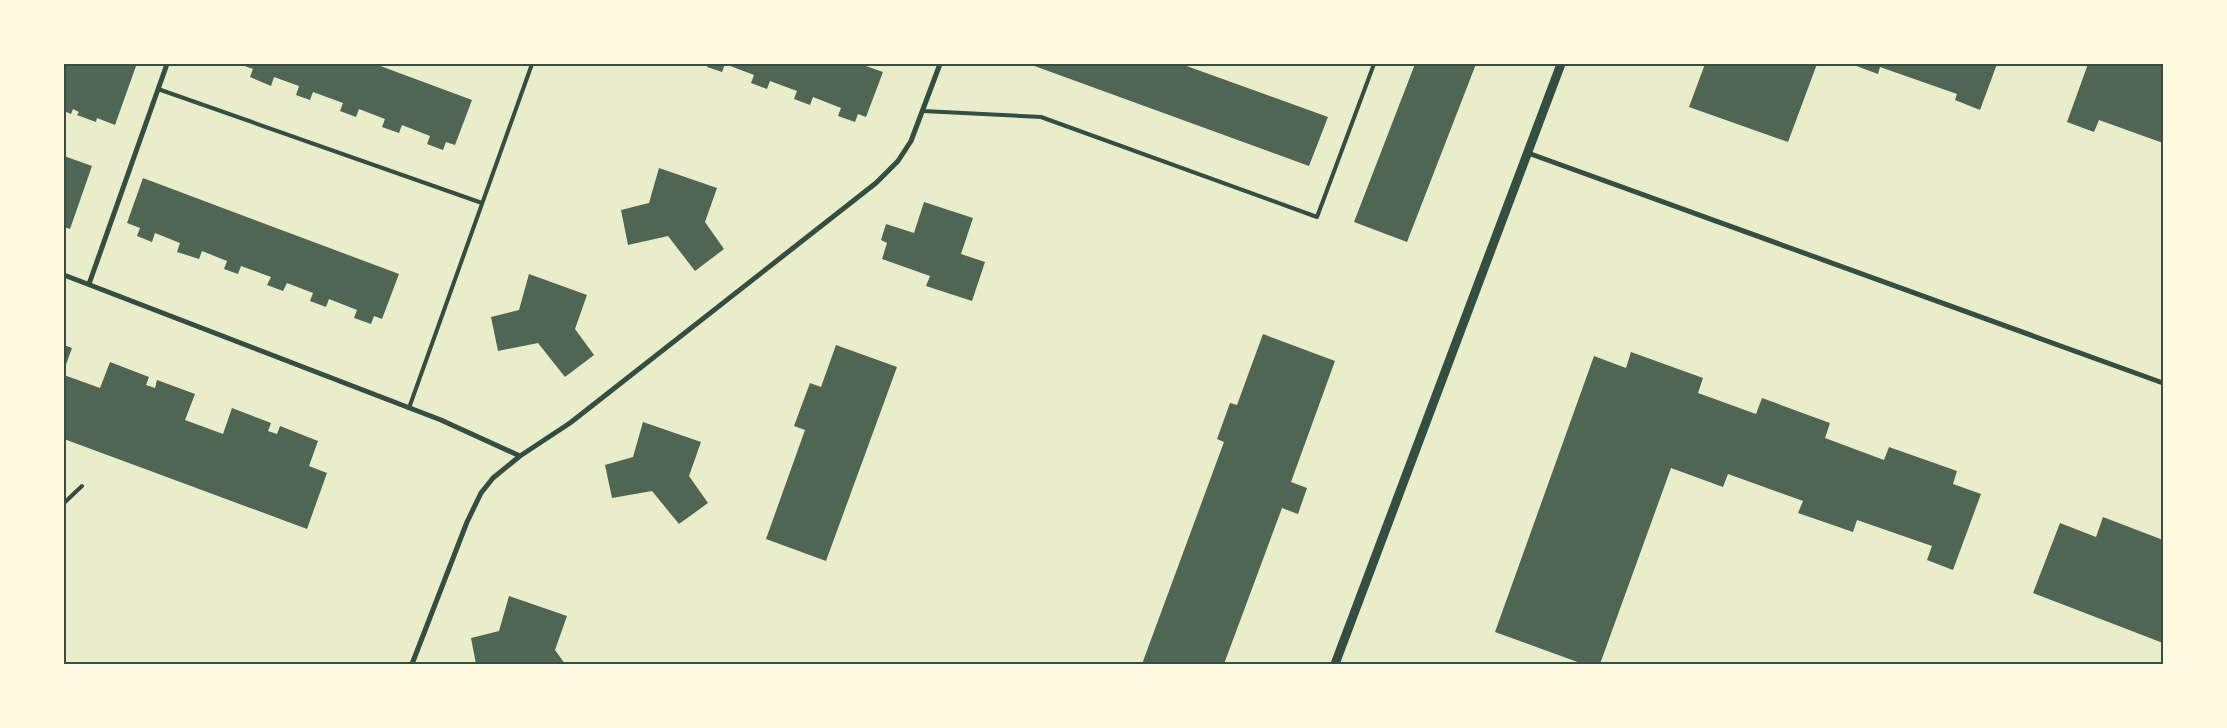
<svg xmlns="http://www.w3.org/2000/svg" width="2227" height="728" viewBox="0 0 2227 728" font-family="'DejaVu Sans',sans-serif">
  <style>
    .building { fill: #4f6655 }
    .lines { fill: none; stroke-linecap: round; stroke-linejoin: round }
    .service { stroke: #344e41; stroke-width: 4 }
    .minor { stroke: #344e41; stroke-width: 5 }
    .tertiary { stroke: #344e41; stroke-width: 9 }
    .neatline { fill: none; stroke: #344e41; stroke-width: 2 }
  </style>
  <rect width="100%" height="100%" fill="#e9edc9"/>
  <path class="building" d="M 64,64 L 130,64 L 136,66 L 115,125 L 97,118 L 96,122 L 77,115 L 79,112 L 73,109 L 71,114 L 64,111 Z
    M 239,64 L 375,64 L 472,100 L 455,145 L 446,142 L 443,150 L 427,144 L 430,136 L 402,125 L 399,133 L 382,127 L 385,119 L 359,109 L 356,117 L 340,111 L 343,103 L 313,92 L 310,100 L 296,95 L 299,86 L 274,77 L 271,86 L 250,77 L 253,69 Z
    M 708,64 L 725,64 L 722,72 L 707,67 Z
    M 725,64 L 860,64 L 883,72 L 866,117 L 858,114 L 855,122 L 838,116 L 841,108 L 813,97 L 810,105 L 794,99 L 797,91 L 770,81 L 767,89 L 751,83 L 754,75 Z
    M 1029,64 L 1181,64 L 1328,117 L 1309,166 Z
    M 1415,64 L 1476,64 L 1407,242 L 1354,222 Z
    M 1705,64 L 1817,64 L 1788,142 L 1689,107 Z
    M 1851,64 L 1997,64 L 1980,110 L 1955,100 L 1957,94 L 1880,67 L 1878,74 Z
    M 2088,64 L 2163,64 L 2163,143 L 2099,120 L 2094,132 L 2067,122 Z
    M 64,156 L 92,166 L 70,229 L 64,227 Z
    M 659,168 L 717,188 L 705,222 L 724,249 L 695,271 L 668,236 L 628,245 L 621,210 L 649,203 Z
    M 143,178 L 399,274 L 382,319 L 374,316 L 371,324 L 354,318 L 357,310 L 329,299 L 326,307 L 310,301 L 313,293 L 287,283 L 283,291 L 267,285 L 271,277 L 241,266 L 238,274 L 224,269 L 227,261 L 202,251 L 199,259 L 177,252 L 180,243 L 155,233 L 152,242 L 137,236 L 140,228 L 127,223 Z
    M 924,202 L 973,218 L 961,254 L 985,262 L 972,301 L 926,286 L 930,276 L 882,259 L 887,243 L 881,240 L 886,224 L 914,233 Z
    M 529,274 L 587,295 L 575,329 L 594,355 L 565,377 L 538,343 L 498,351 L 491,317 L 519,310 Z
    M 1263,334 L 1335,361 L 1291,482 L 1307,488 L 1298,514 L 1282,508 L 1224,664 L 1142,664 L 1224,442 L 1217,439 L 1230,403 L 1237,405 Z
    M 64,345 L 72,348 L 64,370 Z
    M 836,345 L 897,367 L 826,561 L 766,539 L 805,430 L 794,426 L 810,383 L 821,387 Z
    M 1631,352 L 1703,378 L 1698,393 L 1756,414 L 1762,398 L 1830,423 L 1825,438 L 1884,460 L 1889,447 L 1957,471 L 1953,484 L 1981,494 L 1953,570 L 1927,560 L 1932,546 L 1857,520 L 1853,532 L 1798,513 L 1803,501 L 1728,474 L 1723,487 L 1671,468 L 1600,664 L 1583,664 L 1495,632 L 1594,356 L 1626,368 Z
    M 110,362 L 149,377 L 146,385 L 155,388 L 157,380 L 195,394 L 185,420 L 223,434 L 232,408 L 271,423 L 268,431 L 277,434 L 280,426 L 318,441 L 309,466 L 327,473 L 307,529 L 64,439 L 64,375 L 100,388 Z
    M 643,422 L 701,442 L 689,476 L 708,503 L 679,524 L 652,491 L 612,498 L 605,465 L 633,457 Z
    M 2103,517 L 2163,540 L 2163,643 L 2033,593 L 2060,523 L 2096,537 Z
    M 509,596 L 567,616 L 555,650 L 565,664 L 476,664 L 471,638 L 499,631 Z"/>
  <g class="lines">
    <path class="service" d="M 158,89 L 482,203
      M 923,111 L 1041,117 L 1317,217 L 1374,64
      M 409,408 L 532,64
      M 64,503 L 82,486"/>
    <path class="minor" d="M 1528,153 L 2163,383
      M 64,275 L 441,420 L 520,456 L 493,478 L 481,493 L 467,522 L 412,664
      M 89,284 L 167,64
      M 520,456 L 570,423 L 876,183 L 898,161 L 911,141 L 940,64"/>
    <path class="tertiary" d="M 1335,664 L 1561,64"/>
  </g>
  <rect width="2227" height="728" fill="none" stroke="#fefae0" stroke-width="130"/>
  <rect x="65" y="65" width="2097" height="598" class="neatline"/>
</svg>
